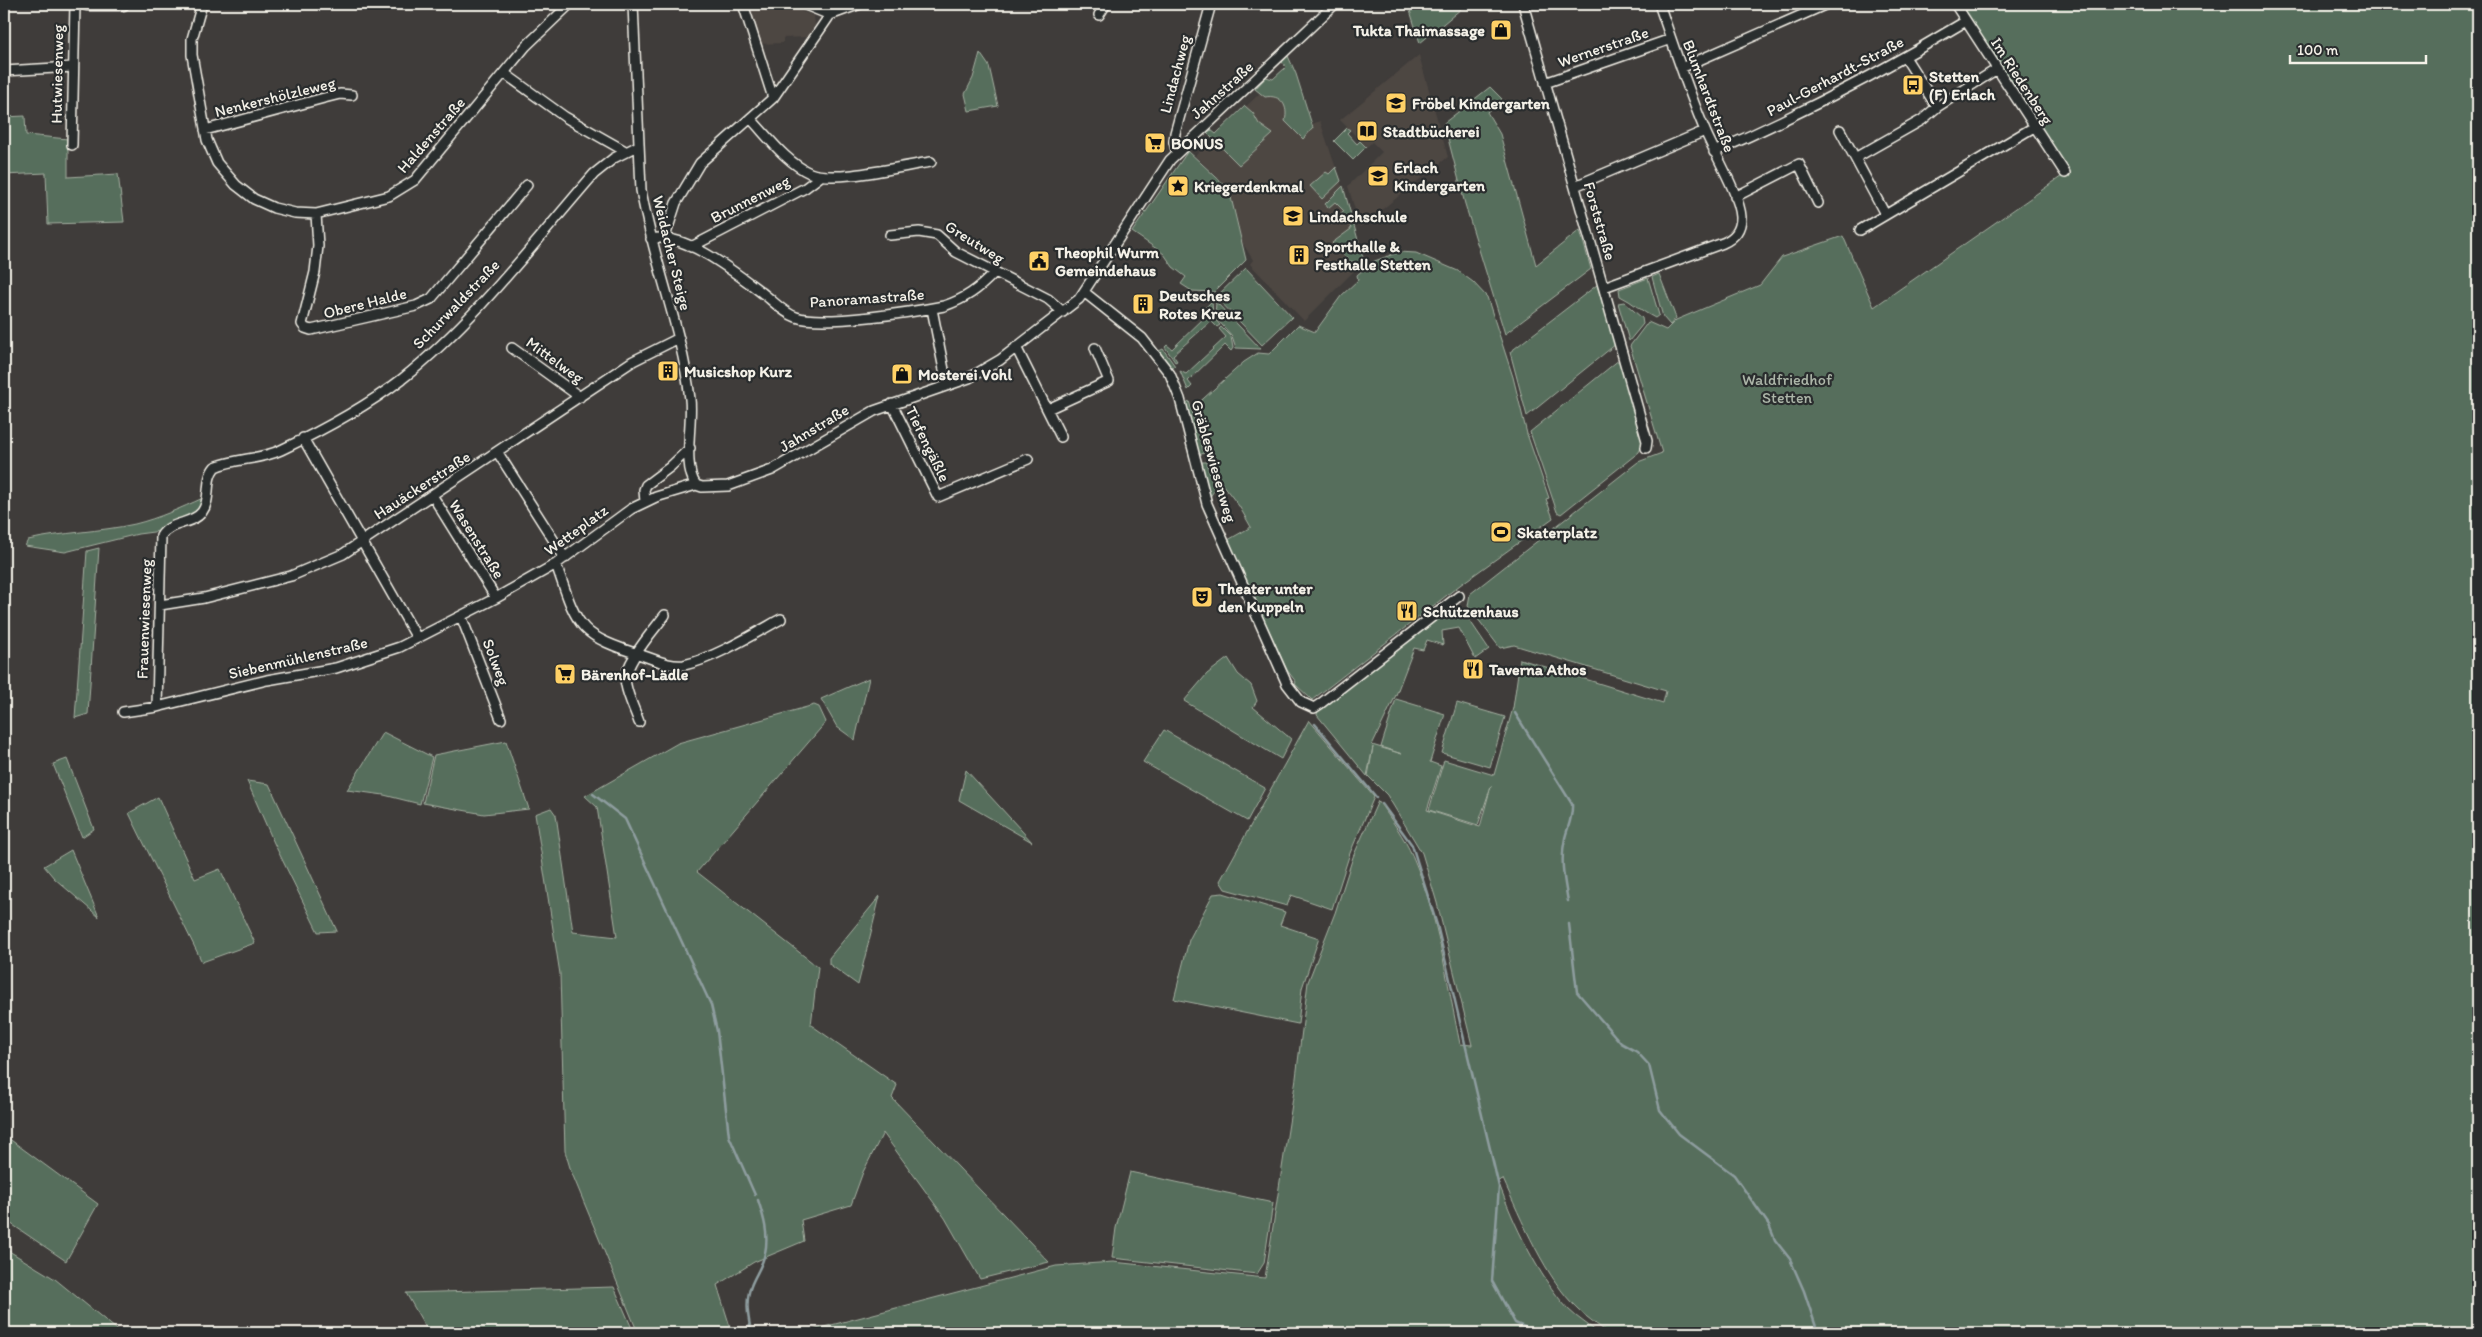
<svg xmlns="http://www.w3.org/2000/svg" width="2482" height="1337" viewBox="0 0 2482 1337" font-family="Itim,sans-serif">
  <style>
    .built { fill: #4d4642 }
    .green { fill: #566e5b; stroke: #a5b0a2 }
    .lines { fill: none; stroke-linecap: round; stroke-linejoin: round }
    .stream { stroke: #8e9d9f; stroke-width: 2.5 }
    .minor-casing { stroke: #f4f1e8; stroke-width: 12 }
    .tertiary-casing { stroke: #f4f1e8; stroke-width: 15 }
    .minor { stroke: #2a2d2e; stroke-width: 9 }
    .tertiary { stroke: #2a2d2e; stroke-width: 11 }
    .labels { text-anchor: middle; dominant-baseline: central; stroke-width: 4.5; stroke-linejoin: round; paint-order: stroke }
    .poi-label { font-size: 16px; font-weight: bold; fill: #f4f1e8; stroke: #2a2d2e; text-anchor: start }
    .street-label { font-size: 16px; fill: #f4f1e8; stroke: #2a2d2e }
    .park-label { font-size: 16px; fill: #adb6a9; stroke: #2a2d2e }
  </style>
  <rect width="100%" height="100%" fill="#3f3c3a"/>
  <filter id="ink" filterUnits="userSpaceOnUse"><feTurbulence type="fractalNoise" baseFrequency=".02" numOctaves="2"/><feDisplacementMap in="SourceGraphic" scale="10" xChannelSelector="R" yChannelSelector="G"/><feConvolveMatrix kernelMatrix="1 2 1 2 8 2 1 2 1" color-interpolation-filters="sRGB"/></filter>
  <g filter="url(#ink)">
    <path class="built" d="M 747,4 L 784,4 L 814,16 L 815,25 L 808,37 L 783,38 L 783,43 L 757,44 Z
      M 1419,55 L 1448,157 L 1360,227 L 1348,186 L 1382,152 L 1372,142 L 1367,147 L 1340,120 Z
      M 1290,64 L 1312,124 L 1320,121 L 1343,189 L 1362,258 L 1360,265 L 1304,321 L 1250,264 L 1253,260 L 1242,242 L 1230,189 L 1195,156 Z"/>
    <path class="green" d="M 1408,4 L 1467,4 L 1420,43 Z
      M 1955,4 L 2478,4 L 2478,1333 L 1608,1333 C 1598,1325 1587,1318 1578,1309 C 1547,1281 1520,1217 1503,1179 L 1498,1181 C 1513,1223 1538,1276 1568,1309 C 1577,1318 1589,1325 1598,1333 L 801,1333 L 1056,1266 L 1113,1262 L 1265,1278 L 1296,1078 L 1308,982 L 1335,913 L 1353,857 L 1378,801 C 1391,819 1404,837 1413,857 C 1438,915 1447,982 1460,1044 L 1472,1045 L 1437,903 L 1422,853 L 1387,795 L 1368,776 L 1373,747 L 1367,776 L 1317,715 L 1318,710 L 1448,607 L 1462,609 L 1489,649 L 1475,659 L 1459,628 L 1442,631 L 1443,645 L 1427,640 L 1423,650 L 1414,648 L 1396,695 L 1372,745 L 1402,754 L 1381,747 L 1396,699 L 1445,714 L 1430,762 L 1441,766 L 1427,810 L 1480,827 L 1491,786 L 1478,825 L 1429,810 L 1444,760 L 1494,775 L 1513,708 L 1520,659 L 1663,703 L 1666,691 L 1514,645 L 1500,648 L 1468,606 L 1470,594 L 1638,462 L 1662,453 L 1630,346 L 1648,322 L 1666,330 L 1676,320 L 1760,285 L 1782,257 L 1843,236 L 1874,307 L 2065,174 Z
      M 980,53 L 989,66 L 998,106 L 969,111 L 965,94 L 973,78 Z
      M 1288,56 L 1296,74 L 1313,128 L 1303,139 L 1285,121 C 1289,106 1281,94 1265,97 L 1255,89 L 1266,77 L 1273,79 L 1286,67 L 1282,62 Z
      M 1490,87 L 1502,99 L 1487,112 L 1500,134 L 1536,265 L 1580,230 L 1591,269 L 1505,334 L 1465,204 L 1444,123 Z
      M 1245,106 L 1253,113 L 1259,124 L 1273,134 L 1239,165 L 1207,133 L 1211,130 L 1216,134 Z
      M 25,116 L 26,135 L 68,139 L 68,177 L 118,174 L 124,222 L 48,224 L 46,173 L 4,175 L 4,117 Z
      M 1347,128 L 1350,130 L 1347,133 L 1357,144 L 1360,141 L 1366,147 L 1353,160 L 1334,141 Z
      M 1188,151 L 1229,189 L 1246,260 L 1214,292 L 1192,291 L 1181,284 L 1186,277 L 1173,267 L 1164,254 L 1132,232 Z
      M 1336,167 L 1341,181 L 1322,199 L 1310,186 L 1326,172 L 1329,174 Z
      M 1343,186 L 1363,258 L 1359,263 L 1349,261 L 1332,243 L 1351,229 L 1348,220 L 1343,221 L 1339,217 L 1344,211 L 1335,202 L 1328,208 L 1325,204 Z
      M 1399,252 L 1416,253 L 1458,271 L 1473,282 L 1487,297 L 1513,377 L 1527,434 L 1549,498 L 1546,499 L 1553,518 L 1460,585 L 1312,700 L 1295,684 L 1296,682 L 1287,670 L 1228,540 L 1251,527 L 1239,506 L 1219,480 L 1209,446 L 1200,431 L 1194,407 L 1244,362 L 1258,353 L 1269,354 L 1298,325 L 1315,332 L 1341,296 L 1358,280 L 1357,275 L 1372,262 Z
      M 1246,268 L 1292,317 L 1262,345 L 1216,297 Z
      M 1659,274 L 1676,318 L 1670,325 L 1663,317 L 1652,277 Z
      M 1648,278 L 1659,315 L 1655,318 C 1642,312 1633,302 1620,296 L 1619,289 Z
      M 1597,285 L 1616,344 L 1527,416 L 1510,352 Z
      M 1212,301 L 1213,317 L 1220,325 L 1217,327 L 1211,321 L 1173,355 L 1177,361 L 1175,362 L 1165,347 L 1167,345 L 1172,349 L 1209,313 L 1205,308 Z
      M 1216,302 L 1261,349 L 1236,348 L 1232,336 L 1215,317 Z
      M 1624,302 L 1642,318 L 1643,324 L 1629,341 L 1618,303 Z
      M 1221,327 L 1231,337 L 1233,348 L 1231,351 L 1225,345 L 1188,381 L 1192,386 L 1188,390 L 1180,371 L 1186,374 L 1226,337 L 1219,329 Z
      M 1163,349 L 1175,366 L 1170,367 L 1159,351 Z
      M 1620,359 L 1643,444 L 1639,452 L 1561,514 L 1557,512 L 1530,432 Z
      M 1189,401 L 1204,453 L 1199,455 L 1184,405 Z
      M 1201,462 L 1206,462 L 1215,489 L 1210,497 Z
      M 203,498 L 201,510 L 161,531 L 138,534 L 65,552 L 25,546 L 28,540 C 63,532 99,532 135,524 C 159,518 181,508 203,498 Z
      M 99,548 L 88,714 L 75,718 L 87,551 Z
      M 1228,658 L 1238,674 L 1251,685 L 1257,701 L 1253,707 L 1291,739 L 1281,759 L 1184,701 L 1207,674 Z
      M 869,678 L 855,740 L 837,727 L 821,699 Z
      M 1457,703 L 1505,717 L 1490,767 L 1442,753 Z
      M 814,705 L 819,707 L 826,722 L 697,872 L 818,967 L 811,1025 L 897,1085 L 892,1098 L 1049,1262 L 980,1279 L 945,1218 L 883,1133 L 863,1172 L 851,1205 L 801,1220 L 804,1241 L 754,1262 L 717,1285 L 732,1333 L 638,1333 L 571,1171 L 565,1151 L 560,974 L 535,814 L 551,808 L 556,815 L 573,932 L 617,937 L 597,807 L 585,796 L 678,743 Z
      M 1309,720 L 1374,797 L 1350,853 L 1332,909 L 1291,895 L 1287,906 L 1225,889 L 1220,881 Z
      M 1164,730 L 1265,788 L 1247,821 L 1143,762 Z
      M 383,732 L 432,757 L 420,804 L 384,795 L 347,790 Z
      M 506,741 L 529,809 L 484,814 L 423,803 L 434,755 Z
      M 67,759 L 94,829 L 82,837 L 53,764 Z
      M 966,770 L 1032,842 L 959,800 Z
      M 247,781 L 269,784 L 337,931 L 318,932 L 274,843 Z
      M 158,797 L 195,879 L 220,869 L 255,943 L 202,962 L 129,813 Z
      M 71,850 L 99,917 L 54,878 L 44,866 Z
      M 1223,893 L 1285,912 L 1280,925 L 1319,938 L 1302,988 L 1298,1024 L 1174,999 L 1189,940 L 1213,894 Z
      M 880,896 L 858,985 L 829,964 L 829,958 Z
      M 4,1135 L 98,1204 L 66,1261 L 4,1219 Z
      M 1130,1172 L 1273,1203 L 1264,1263 L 1257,1274 L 1112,1258 L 1116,1228 Z
      M 4,1248 L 55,1279 L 121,1333 L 4,1333 Z
      M 614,1287 L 634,1333 L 429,1333 L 406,1293 Z"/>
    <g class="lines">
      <path class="stream" d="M 1515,713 L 1572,804 C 1573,817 1568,826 1565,838 C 1560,860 1564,879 1568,901
        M 1315,724 L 1376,797
        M 593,794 L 625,819 L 711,1005 L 717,1031 L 729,1136 L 755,1195
        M 1382,804 L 1412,845 L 1437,925 L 1499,1187 L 1492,1281 L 1515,1323 L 1538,1333
        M 1569,924 L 1577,992 L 1621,1043 L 1637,1052 L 1649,1065 L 1660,1110 L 1679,1134 L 1734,1175 L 1769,1225 L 1775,1240 L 1790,1259 L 1804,1291 L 1818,1333
        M 751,1332 C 748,1316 745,1301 751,1286 C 755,1275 763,1265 765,1253 C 769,1235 764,1218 758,1200"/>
      <g class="minor-casing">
        <path id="minor" d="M 202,4 L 192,39 L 192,55 L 207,140 L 217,163 L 236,185 L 254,199 L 274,208 L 295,213 L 316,214 L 389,196 L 415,180 L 526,46 L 570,4
          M 633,4 L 641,190 C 653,261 682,328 690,399 C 693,423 682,466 696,485
          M 743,4 L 773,98
          M 803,4 L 830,15
          M 1523,4 L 1647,441 L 1646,448
          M 1955,4 L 2065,173
          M 1099,15 L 1106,4
          M 1905,57 L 1937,107
          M 1681,68 L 1827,4
          M 4,71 L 73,67
          M 504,73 L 565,117 L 625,151
          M 1545,83 L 1671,39
          M 751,119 C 768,137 787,163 810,173 C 835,183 902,166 931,162
          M 205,130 L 324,98 L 340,94 L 352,95
          M 1840,130 L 1885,214
          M 72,145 L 75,4
          M 1714,152 C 1801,114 1885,70 1966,21
          M 1177,153 L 1174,142 L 1175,133 L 1211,4
          M 1855,158 L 1922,120 L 1937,107 L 1997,69
          M 1575,186 L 1705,131
          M 1735,197 L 1799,164 L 1818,203
          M 316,214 L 318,246 L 315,272 L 302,324 L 305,328 L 311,330 L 416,306 L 431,299 L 527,185
          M 1860,230 L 2034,127
          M 890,235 L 919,232 L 937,235 L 956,252 L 1048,299 L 1063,312
          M 665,237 L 676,203 L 700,163 L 773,98 L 830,15 L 860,4
          M 651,239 C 685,231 738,275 765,295 C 774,302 784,313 796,317 C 823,326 913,312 944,306 C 965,299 979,289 994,273
          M 691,247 L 805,188 L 821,176
          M 1604,287 L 1723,243 C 1734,238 1741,231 1741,217 C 1740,196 1715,154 1706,133 C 1688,91 1674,47 1659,4
          M 1084,292 L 1142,338 L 1170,374 L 1180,399 L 1207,504 L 1287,684 L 1301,702 L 1314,708 L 1320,704 L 1459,596
          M 932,309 L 947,385
          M 1016,347 L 1061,437
          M 512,348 L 580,397
          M 892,404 L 938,497 L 1028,459
          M 1048,409 L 1109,381 L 1095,348
          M 303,438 L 417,638
          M 498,453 L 565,558
          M 696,485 L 702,487 L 728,486 L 772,470 L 874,411 L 969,378 L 1000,360 L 1079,299 L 1170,160 L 1335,4
          M 432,495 L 496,598
          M 645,502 L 644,490 L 646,485 L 670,467 L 690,448
          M 556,564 C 578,628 577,635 644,656 C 656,660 671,667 684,665 C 713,659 754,634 781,619
          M 160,605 L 204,598 L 291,576 L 343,554 L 633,361 L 679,338
          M 461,616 L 501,719
          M 157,707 L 161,536 C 170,521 192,525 202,512 C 212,499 204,480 215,467 C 236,458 260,460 281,450 C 321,431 367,406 402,379 C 475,321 533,244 594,174 L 614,158 L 638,146
          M 123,712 L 157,707 L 267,680 L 336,668 L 400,647 L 496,598 L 556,564 L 631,509 L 656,497 L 696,485
          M 639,722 C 635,710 628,697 626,685 C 621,666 654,630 665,615"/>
      </g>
      <g class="tertiary-casing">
        <path id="tertiary" d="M 87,4 L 123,4"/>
      </g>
      <use href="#minor" class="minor"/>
      <use href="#tertiary" class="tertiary"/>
    </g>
  </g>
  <defs>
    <g id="shop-square" transform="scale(1.125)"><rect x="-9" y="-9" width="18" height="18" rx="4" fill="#ffd166" stroke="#2a2d2e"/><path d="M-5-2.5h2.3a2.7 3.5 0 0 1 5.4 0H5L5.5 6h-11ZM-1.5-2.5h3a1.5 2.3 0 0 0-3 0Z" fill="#111"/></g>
    <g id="bus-square" transform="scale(1.125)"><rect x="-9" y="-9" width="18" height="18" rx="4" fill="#ffd166" stroke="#2a2d2e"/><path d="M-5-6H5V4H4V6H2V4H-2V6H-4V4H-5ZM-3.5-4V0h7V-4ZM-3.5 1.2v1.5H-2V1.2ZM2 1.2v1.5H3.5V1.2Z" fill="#111"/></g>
    <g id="school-square" transform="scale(1.125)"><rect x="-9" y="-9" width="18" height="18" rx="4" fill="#ffd166" stroke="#2a2d2e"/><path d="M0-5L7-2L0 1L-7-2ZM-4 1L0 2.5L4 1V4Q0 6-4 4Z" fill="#111"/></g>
    <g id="library-square" transform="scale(1.125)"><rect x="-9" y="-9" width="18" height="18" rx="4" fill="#ffd166" stroke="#2a2d2e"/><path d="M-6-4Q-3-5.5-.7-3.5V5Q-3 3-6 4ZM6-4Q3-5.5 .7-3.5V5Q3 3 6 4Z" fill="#111"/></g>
    <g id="supermarket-square" transform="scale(1.125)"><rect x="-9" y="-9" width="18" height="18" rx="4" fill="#ffd166" stroke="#2a2d2e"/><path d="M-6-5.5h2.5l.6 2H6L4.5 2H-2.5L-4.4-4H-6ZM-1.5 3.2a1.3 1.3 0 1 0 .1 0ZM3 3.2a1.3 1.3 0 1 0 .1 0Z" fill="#111"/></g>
    <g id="sight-square" transform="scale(1.125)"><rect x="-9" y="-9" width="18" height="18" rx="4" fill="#ffd166" stroke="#2a2d2e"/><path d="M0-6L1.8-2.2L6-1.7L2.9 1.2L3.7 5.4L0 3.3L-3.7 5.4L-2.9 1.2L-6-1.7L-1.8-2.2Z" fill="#111"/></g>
    <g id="building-square" transform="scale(1.125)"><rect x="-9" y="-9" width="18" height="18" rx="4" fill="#ffd166" stroke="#2a2d2e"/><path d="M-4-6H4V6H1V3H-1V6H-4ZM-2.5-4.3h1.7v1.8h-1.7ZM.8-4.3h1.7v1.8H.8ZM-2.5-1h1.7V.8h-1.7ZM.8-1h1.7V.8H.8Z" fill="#111"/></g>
    <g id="civic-square" transform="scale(1.125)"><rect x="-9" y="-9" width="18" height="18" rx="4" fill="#ffd166" stroke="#2a2d2e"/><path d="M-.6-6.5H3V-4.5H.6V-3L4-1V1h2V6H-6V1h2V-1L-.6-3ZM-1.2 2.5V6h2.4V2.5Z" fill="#111"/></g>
    <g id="stadium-square" transform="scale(1.125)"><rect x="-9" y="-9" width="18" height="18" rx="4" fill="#ffd166" stroke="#2a2d2e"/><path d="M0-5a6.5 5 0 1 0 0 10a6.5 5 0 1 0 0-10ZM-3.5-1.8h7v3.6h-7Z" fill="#111"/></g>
    <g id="theatre-square" transform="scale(1.125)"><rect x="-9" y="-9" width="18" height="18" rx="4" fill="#ffd166" stroke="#2a2d2e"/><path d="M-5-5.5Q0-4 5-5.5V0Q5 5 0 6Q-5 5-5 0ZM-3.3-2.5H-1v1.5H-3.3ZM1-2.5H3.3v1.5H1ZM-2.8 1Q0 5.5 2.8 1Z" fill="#111"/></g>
    <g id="restaurant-square" transform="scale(1.125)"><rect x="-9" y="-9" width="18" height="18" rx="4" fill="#ffd166" stroke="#2a2d2e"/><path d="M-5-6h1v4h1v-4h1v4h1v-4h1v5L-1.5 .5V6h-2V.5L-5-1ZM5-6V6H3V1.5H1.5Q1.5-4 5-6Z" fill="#111"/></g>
  </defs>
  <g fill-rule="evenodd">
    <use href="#shop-square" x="1501" y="30"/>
    <use href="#bus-square" x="1913" y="85"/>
    <use href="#school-square" x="1396" y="103"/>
    <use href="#library-square" x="1367" y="131"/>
    <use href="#supermarket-square" x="1155" y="143"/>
    <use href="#school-square" x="1378" y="176"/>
    <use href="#sight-square" x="1178" y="186"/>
    <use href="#school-square" x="1293" y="216"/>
    <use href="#building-square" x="1299" y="255"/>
    <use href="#civic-square" x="1039" y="261"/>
    <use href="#building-square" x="1143" y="304"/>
    <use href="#building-square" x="668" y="371"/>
    <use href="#shop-square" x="902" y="374"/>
    <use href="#stadium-square" x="1501" y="532"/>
    <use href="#theatre-square" x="1202" y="597"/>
    <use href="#restaurant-square" x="1407" y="611"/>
    <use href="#restaurant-square" x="1473" y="669"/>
    <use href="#supermarket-square" x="565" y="674"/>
  </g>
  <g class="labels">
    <g class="poi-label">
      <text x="1485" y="30" text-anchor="end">Tukta Thaimassage</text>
      <text x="1929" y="76">Stetten<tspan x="1929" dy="18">(F) Erlach</tspan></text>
      <text x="1412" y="103">Fröbel Kindergarten</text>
      <text x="1383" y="131">Stadtbücherei</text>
      <text x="1171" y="143">BONUS</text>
      <text x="1394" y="167">Erlach<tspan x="1394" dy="18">Kindergarten</tspan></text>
      <text x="1194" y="186">Kriegerdenkmal</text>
      <text x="1309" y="216">Lindachschule</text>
      <text x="1315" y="246">Sporthalle &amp;<tspan x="1315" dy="18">Festhalle Stetten</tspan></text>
      <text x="1055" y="252">Theophil Wurm<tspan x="1055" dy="18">Gemeindehaus</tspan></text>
      <text x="1159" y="295">Deutsches<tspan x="1159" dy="18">Rotes Kreuz</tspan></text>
      <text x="684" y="371">Musicshop Kurz</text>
      <text x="918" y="374">Mosterei Vohl</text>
      <text x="1517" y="532">Skaterplatz</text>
      <text x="1218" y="588">Theater unter<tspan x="1218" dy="18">den Kuppeln</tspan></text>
      <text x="1423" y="611">Schützenhaus</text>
      <text x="1489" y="669">Taverna Athos</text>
      <text x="581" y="674">Bärenhof-Lädle</text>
    </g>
    <g class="street-label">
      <text transform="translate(1603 47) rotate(-19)">Wernerstraße</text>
      <text transform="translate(57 74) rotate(-89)">Hutwiesenweg</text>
      <text transform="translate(1175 74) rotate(-75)">Lindachweg</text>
      <text transform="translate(1835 76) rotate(-28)">Paul-Gerhardt-Straße</text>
      <text transform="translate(2022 81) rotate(57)">Im Riedenberg</text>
      <text transform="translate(1222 90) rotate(-42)">Jahnstraße</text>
      <text transform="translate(1709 96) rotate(69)">Blumhardtstraße</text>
      <text transform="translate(275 97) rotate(-14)">Nenkershölzleweg</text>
      <text transform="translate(431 135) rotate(-49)">Haldenstraße</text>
      <text transform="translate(750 199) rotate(-27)">Brunnenweg</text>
      <text transform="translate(1600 221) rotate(74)">Forststraße</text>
      <text transform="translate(975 242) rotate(32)">Greutweg</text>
      <text transform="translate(672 253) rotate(76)">Weidacher Steige</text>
      <text transform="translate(867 298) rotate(-4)">Panoramastraße</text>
      <text transform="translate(365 303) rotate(-14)">Obere Halde</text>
      <text transform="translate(456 304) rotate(-46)">Schurwaldstraße</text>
      <text transform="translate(555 360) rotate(36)">Mittelweg</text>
      <text transform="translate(814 428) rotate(-31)">Jahnstraße</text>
      <text transform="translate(928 444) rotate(64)">Tiefengäßle</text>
      <text transform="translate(1214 461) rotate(74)">Gräbleswiesenweg</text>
      <text transform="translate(422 485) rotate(-33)">Hauäckerstraße</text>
      <text transform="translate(576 530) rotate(-36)">Wetteplatz</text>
      <text transform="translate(477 539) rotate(58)">Wasenstraße</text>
      <text transform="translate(144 619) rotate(-88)">Frauenwiesenweg</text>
      <text transform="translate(298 658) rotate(-13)">Siebenmühlenstraße</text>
      <text transform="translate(496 662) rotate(69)">Solweg</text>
    </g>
    <g class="park-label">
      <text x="1787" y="379">Waldfriedhof<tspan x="1787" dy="18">Stetten</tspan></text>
    </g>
  </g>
  <rect width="2482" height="1337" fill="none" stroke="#2a2d2e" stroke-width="20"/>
  <rect x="10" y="10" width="2462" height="1317" fill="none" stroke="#f4f1e8" stroke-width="2" filter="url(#ink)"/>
  <path d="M2290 55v8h136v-8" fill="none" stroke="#f4f1e8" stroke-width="2.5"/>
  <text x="2297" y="55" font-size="15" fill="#f4f1e8" stroke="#2a2d2e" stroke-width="4" paint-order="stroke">100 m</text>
</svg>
